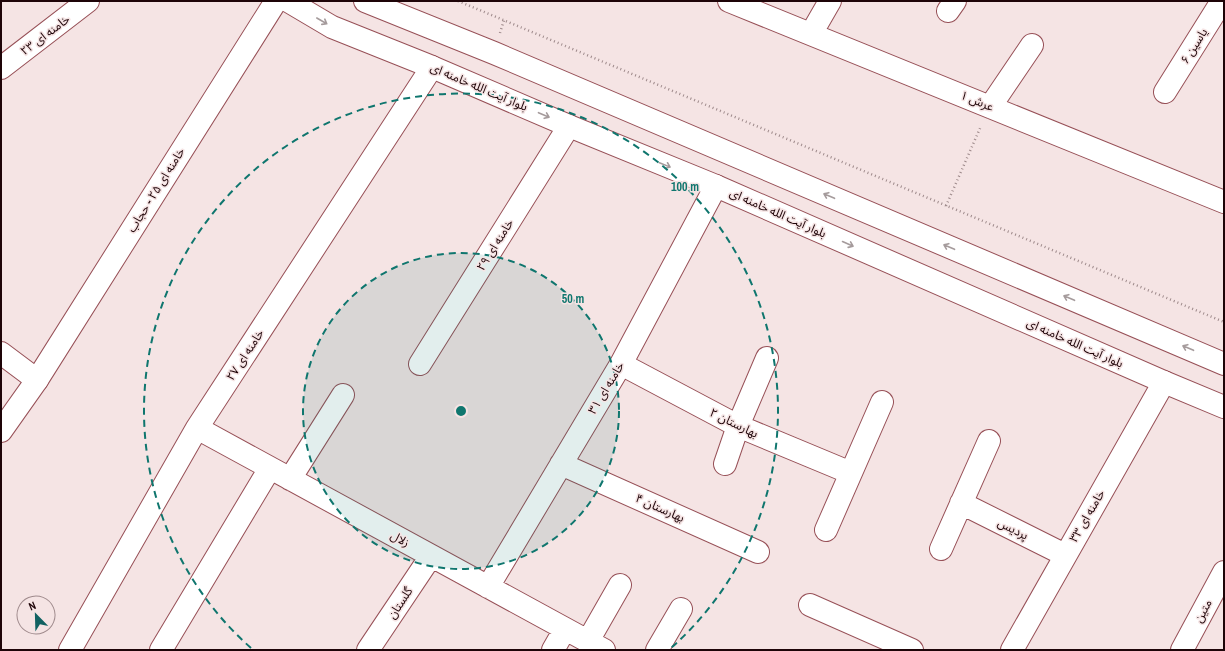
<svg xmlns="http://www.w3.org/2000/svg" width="1225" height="651" viewBox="0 0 1225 651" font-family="'Archivo Narrow','Noto Sans Arabic',sans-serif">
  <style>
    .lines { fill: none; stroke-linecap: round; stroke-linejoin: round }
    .minor-casing { stroke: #975057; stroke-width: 24 }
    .tertiary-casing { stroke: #975057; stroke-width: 24 }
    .primary-casing { stroke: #975057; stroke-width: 24 }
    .path { stroke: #9e8a8b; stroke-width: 2.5; stroke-dasharray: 1 3; stroke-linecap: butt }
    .minor { stroke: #fff; stroke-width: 22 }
    .tertiary { stroke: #fff; stroke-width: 22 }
    .primary { stroke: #fff; stroke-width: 22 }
    .oneway { stroke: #a59b9c }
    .ring { fill: none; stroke: #0f766e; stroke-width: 2; stroke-dasharray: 7 5 }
    .labels { text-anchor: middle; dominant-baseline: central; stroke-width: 3; stroke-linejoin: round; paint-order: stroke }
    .street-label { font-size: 12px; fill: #1e0408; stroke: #f5e4e4 }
    .centre { fill: #0f766e; stroke: #f5e4e4; stroke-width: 2 }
    .ring-label { font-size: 12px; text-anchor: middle; font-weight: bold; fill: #0f766e; stroke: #f5e4e4; stroke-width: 3; stroke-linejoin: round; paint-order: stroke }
  </style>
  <rect width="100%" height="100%" fill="#f5e4e4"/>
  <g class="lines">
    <g class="minor-casing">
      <path id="minor" d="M 729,1 L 1224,202
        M 948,11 L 955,1
        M 811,34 L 830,1
        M 1,68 L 88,1
        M 1165,92 L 1222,1
        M 990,107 L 1032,45
        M 1,353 L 37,380
        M 420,364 L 569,126
        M 621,364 L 738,426 L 851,473
        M 197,428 L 604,650
        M 561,464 L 758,552
        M 725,464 L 738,426 L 767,358
        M 290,479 L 343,395
        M 961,503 L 1065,555
        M 826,530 L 882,402
        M 941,549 L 989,441
        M 488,587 L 621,364 L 716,186
        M 810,605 L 912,650
        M 588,641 L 620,585
        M 70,650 L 197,428 L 432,67
        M 161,650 L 270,468
        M 368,650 L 431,556
        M 553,650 L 565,629
        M 657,650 L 681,609
        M 1012,650 L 1164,382
        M 1182,650 L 1224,572"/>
    </g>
    <g class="tertiary-casing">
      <path id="tertiary" d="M 1,431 L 37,380 L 276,1"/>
    </g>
    <g class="primary-casing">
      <path id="primary" d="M 288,1 L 332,27 L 432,67 L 569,126 L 716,186 L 1164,382 L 1224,407
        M 365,1 L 494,53 L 1224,364"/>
    </g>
    <path class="path" d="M 458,1 L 1224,322
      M 500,33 L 504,20
      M 946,206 L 981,126"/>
    <use href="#minor" class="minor"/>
    <use href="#tertiary" class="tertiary"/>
    <use href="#primary" class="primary"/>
  </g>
  <defs><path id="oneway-shaft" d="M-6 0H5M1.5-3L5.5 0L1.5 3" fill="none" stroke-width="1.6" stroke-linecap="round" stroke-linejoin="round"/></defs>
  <g class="oneway">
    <use href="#oneway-shaft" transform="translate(322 21) rotate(30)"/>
    <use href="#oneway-shaft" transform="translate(544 115) rotate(23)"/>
    <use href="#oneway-shaft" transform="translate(665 165) rotate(22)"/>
    <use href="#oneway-shaft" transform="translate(829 196) rotate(-157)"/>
    <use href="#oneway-shaft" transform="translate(848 244) rotate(24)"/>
    <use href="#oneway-shaft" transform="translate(949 247) rotate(-157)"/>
    <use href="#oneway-shaft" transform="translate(1069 298) rotate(-157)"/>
    <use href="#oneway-shaft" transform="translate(1188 348) rotate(-157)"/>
  </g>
  <circle cx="461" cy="411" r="158" fill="#0f766e" fill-opacity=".12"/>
  <g class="ring">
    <circle cx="461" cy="411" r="158"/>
    <path d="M251 648A317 317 0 1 1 671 648"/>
  </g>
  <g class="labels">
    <g class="street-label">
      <text transform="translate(45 35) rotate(-37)">خامنه ای ۲۳</text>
      <text transform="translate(1194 46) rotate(-58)">یاسین ۶</text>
      <text transform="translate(479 87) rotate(23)">بلوار آیت الله خامنه ای</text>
      <text transform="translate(977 101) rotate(22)">عرش ۱</text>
      <text transform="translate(156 190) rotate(-58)">خامنه ای ۲۵ - حجاب</text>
      <text transform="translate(778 213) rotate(24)">بلوار آیت الله خامنه ای</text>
      <text transform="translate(495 245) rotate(-58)">خامنه ای ۲۹</text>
      <text transform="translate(1075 343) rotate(24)">بلوار آیت الله خامنه ای</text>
      <text transform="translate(245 355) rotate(-57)">خامنه ای ۲۷</text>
      <text transform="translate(606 388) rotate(-59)">خامنه ای ۳۱</text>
      <text transform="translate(734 423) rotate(26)">بهارستان ۲</text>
      <text transform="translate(660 508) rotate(24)">بهارستان ۴</text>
      <text transform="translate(1087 516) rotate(-60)">خامنه ای ۳۳</text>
      <text transform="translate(1013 529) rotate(27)">پردیس</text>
      <text transform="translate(400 539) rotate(29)">زلال</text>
      <text transform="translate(400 603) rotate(-57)">گلستان</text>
      <text transform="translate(1203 611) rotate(-62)">متین</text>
    </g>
  </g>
  <circle cx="461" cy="411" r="6" class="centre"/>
  <g class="ring-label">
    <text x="685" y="191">100 m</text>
    <text x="573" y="303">50 m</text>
  </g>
  <rect width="1225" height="651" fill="none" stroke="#1e0408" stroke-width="4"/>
  <g transform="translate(36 615) rotate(337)"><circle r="19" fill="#f5e4e4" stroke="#9f8a8c"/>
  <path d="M0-3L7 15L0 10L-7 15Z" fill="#126262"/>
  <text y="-6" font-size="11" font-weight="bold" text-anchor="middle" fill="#1e0408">N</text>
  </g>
</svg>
